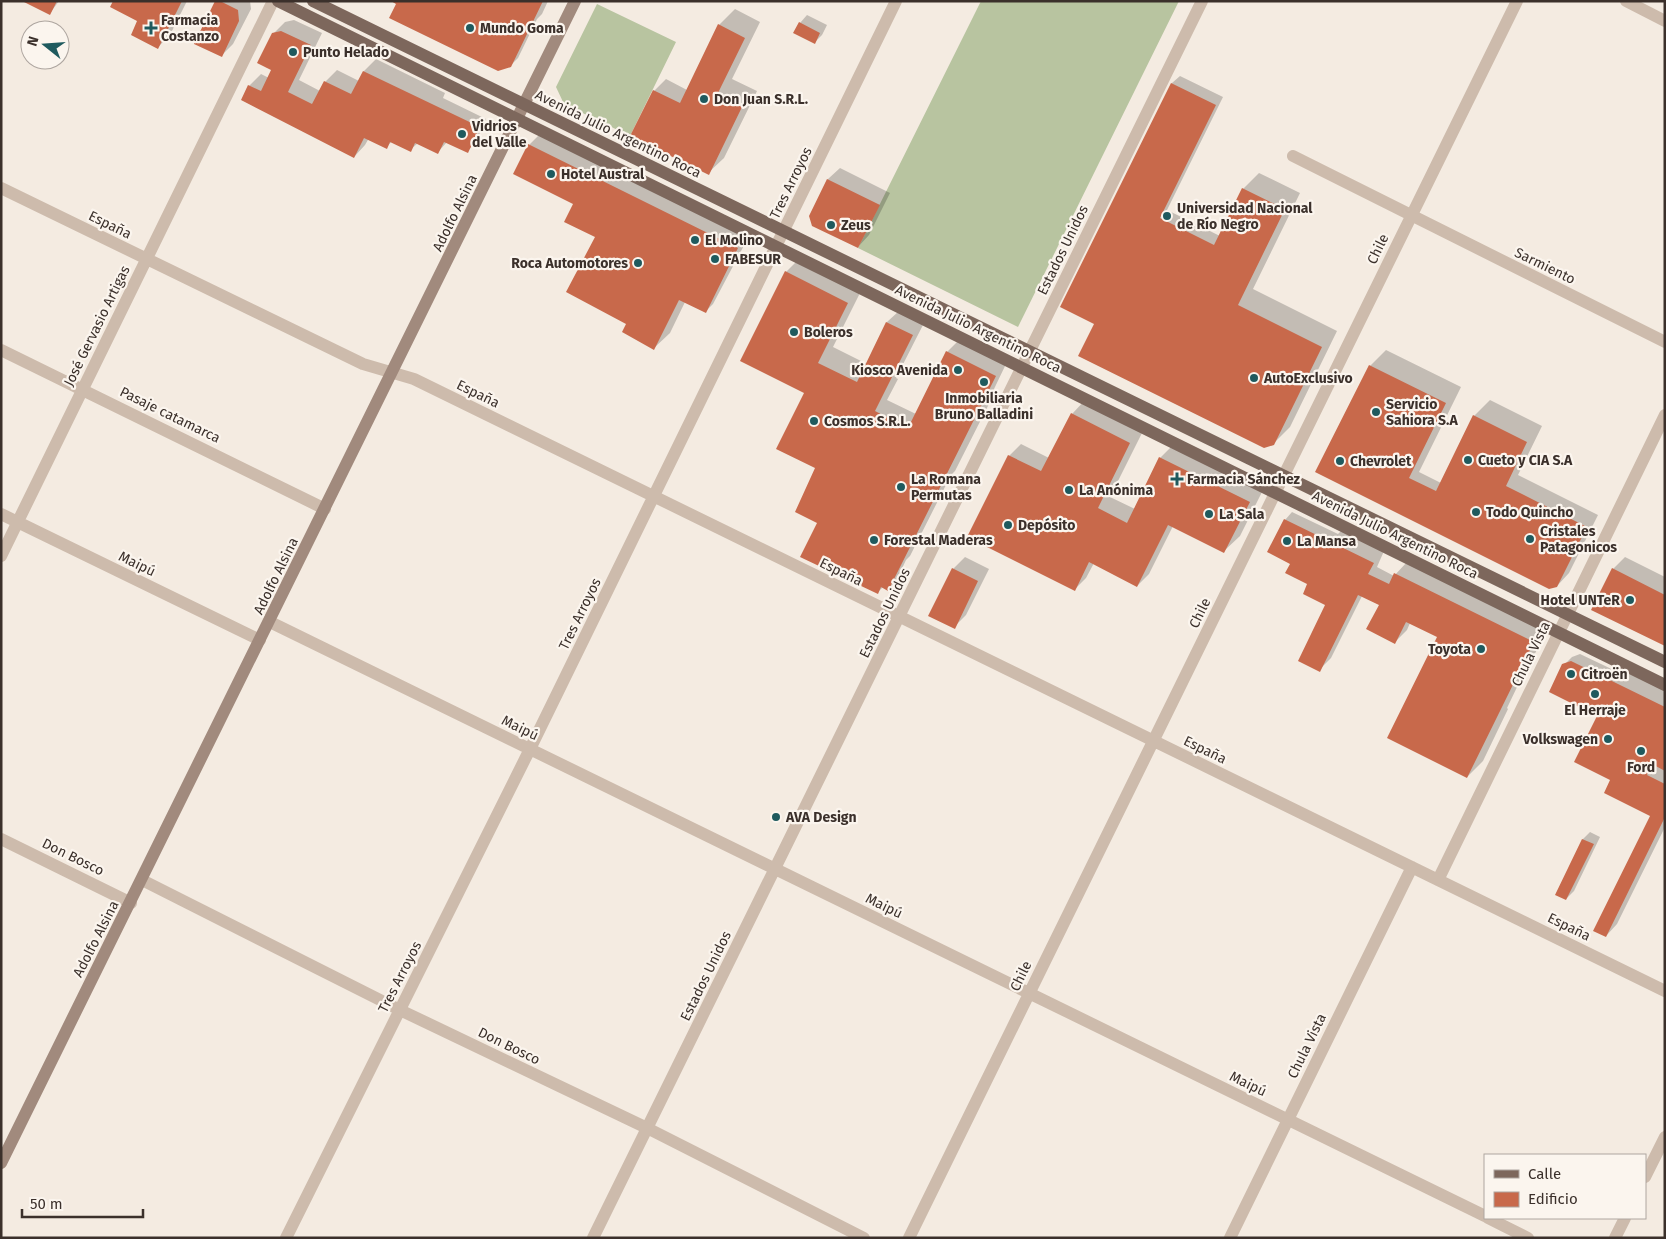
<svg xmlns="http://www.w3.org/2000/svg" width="1666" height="1239" viewBox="0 0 1666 1239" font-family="'Fira Sans',sans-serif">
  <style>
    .grass { fill: #b8c4a0 }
    .shadow { fill: #0003 }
    .building { fill: #c8694b }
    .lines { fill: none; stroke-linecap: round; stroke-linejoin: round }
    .street { stroke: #cdbbac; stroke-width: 12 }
    .secondary { stroke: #a18a7d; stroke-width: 12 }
    .primary { stroke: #7d675c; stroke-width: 12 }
    .poi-dot { fill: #1f5a5e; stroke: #fbf5ee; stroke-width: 2 }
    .labels { text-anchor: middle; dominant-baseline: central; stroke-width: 4.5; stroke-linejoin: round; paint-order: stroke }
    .poi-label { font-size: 14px; font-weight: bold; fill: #3b302b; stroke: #fbf5ee; text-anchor: start }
    .street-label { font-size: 14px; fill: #3b302b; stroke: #fbf5ee }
  </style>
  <rect width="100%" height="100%" fill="#f4ebe1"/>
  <path class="grass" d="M 981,1 L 1179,1 L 1018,327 L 858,248 Z
    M 597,4 L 676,42 L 630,136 L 564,104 L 556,87 Z"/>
  <path class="shadow" d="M 25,1 L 59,1 L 50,13 Z
    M 114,1 L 187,1 L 170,35 L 158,47 L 139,21 Z
    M 217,1 L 250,1 L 251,9 L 233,44 L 221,56 Z
    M 399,1 L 548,1 L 542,14 L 537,19 L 518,58 L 510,66 Z
    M 735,9 L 760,22 L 732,79 L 757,91 L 724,158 L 708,173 L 654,91 L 666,79 L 687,90 L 719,25 Z
    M 807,15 L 827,25 L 822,35 L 814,43 L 800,23 Z
    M 294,20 L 322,33 L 299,80 L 320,91 L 325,82 L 337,70 L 359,81 L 364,71 L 376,59 L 445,93 L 443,98 L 486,119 L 475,144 L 467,151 L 447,142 L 438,152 L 418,143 L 410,150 L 392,141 L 386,148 L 369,138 L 365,145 L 354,157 L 242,100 L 249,86 L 261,74 L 269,78 L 273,69 L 273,34 L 285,22 Z
    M 1180,76 L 1223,97 L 1167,210 L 1220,236 L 1243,189 L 1259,173 L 1300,193 L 1253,289 L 1337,331 L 1290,427 L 1273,444 L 1096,324 L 1062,307 L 1172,83 Z
    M 541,133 L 630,177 L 628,181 L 636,174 L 749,236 L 713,304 L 705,312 L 685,302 L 670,333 L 654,348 L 628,323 L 596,236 L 575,203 L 529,145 Z
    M 840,168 L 890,193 L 869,235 L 858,247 L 810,216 L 828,179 Z
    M 802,256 L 863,287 L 833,347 L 867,364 L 887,322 L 899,311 L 924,323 L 896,378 L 898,379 L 887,400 L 916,414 L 947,352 L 959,340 L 1006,364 L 994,389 L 996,390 L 955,471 L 951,475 L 910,556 L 906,560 L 896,581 L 888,589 L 883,587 L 878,592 L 818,523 L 817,468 L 786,272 Z
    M 1386,350 L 1461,387 L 1419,472 L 1441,483 L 1474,416 L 1490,400 L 1542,426 L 1518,475 L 1598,515 L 1569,573 L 1557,586 L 1316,472 L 1370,366 Z
    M 1087,398 L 1145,427 L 1110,497 L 1135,509 L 1160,458 L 1172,446 L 1265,486 L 1240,536 L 1224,551 L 1173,526 L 1149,574 L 1137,586 L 1094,563 L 1086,578 L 1074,590 L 1009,456 L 1021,444 L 1049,458 L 1072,414 Z
    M 1292,512 L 1338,534 L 1342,530 L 1384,551 L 1377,567 L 1394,576 L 1407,562 L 1548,626 L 1523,679 L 1519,683 L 1507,708 L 1508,709 L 1483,761 L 1467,777 L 1441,632 L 1410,623 L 1407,630 L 1395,642 L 1380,605 L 1362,596 L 1331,658 L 1319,670 L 1327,605 L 1292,563 L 1285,520 Z
    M 965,557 L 989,569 L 966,615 L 954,627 L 953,569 Z
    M 1625,557 L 1665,577 L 1665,645 L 1613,569 Z
    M 1580,654 L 1622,674 L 1630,666 L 1665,689 L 1665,827 L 1617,924 L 1606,936 L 1651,815 L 1612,780 L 1598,716 L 1564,665 L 1572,657 Z
    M 1590,832 L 1600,837 L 1574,891 L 1566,899 L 1556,894 L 1583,839 Z"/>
  <path class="building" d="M 22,1 L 57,1 L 50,15 Z
    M 113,1 L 182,1 L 158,49 L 131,35 L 137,21 L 110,7 Z
    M 215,1 L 220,1 L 238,10 L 239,21 L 222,57 L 194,44 Z
    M 391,1 L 543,1 L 511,67 L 498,71 L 389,18 L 396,4 Z
    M 799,22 L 820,33 L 815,44 L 793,33 Z
    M 718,24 L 745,38 L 717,95 L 742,107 L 709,175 L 630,136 L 653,90 L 680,103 Z
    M 281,31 L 311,45 L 288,92 L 312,104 L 324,81 L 351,94 L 363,71 L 480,127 L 468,153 L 444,142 L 438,154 L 415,143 L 411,152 L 390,142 L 387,149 L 364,138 L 354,158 L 241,100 L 248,85 L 261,91 L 271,70 L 257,63 L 272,33 Z
    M 1171,83 L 1216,105 L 1160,218 L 1214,245 L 1242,188 L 1285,209 L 1238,305 L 1322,347 L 1274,445 L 1264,448 L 1078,356 L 1094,324 L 1060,307 Z
    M 528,144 L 738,248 L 706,313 L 679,300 L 654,350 L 622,332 L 626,324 L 566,292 L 595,237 L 564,222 L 573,204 L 513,174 Z
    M 827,179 L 880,205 L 858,248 L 812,226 L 809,216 Z
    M 785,271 L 848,303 L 818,363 L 857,382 L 886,322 L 913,335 L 875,411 L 908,428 L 946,351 L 996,376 L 888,591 L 881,587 L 878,594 L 800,557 L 817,523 L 795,512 L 815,468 L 776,449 L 804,393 L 740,361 Z
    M 1369,365 L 1446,403 L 1409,478 L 1436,491 L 1473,415 L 1527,442 L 1506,486 L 1587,527 L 1557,587 L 1549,589 L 1315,472 Z
    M 1071,413 L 1130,443 L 1098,508 L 1127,523 L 1159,457 L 1250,502 L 1224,553 L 1168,525 L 1137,587 L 1089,562 L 1075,591 L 967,537 L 1008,455 L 1041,471 Z
    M 1284,519 L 1374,563 L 1368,574 L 1389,584 L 1394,573 L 1534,642 L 1467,778 L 1387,738 L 1437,637 L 1406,622 L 1395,644 L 1366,629 L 1379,605 L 1358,595 L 1320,672 L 1298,661 L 1325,605 L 1303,594 L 1307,584 L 1285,573 L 1290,564 L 1267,552 Z
    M 952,568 L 978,581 L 955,629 L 928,616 Z
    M 1612,568 L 1665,595 L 1665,646 L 1591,610 Z
    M 1571,661 L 1665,707 L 1665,771 L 1652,764 L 1647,775 L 1665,784 L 1665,817 L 1606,937 L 1593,931 L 1650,816 L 1604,793 L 1610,780 L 1574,762 L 1597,716 L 1549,692 L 1562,664 Z
    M 1582,839 L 1594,844 L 1566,900 L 1555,895 Z"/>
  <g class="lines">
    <path class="street" d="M 1626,1 L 1665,21
      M 1293,156 L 1665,342
      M 1,188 L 363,364 L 414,379 L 1665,991
      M 1,350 L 325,509
      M 1,514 L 260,640
      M 1,556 L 273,1
      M 270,622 L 1485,1216
      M 1,839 L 131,903
      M 142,880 L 400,1010 L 647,1128 L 864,1238
      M 1438,880 L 1665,415
      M 1645,1177 L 1665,1137
      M 1488,1218 L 1528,1238
      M 286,1238 L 530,749 L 896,1
      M 593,1238 L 1202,1
      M 909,1238 L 1517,1
      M 1230,1238 L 1412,867
      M 1615,1238 L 1625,1218"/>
    <path class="secondary" d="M 1,1163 L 575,1"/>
    <path class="primary" d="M 278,1 L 1665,685
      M 313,1 L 1665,662"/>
  </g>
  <g class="poi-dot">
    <path d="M148.5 20.5h5v5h5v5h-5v5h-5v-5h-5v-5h5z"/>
    <circle cx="470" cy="28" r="5"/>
    <circle cx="293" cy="52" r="5"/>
    <circle cx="704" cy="99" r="5"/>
    <circle cx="462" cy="134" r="5"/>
    <circle cx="551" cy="174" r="5"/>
    <circle cx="1167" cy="216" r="5"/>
    <circle cx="831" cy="225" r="5"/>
    <circle cx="695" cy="240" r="5"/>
    <circle cx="715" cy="259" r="5"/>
    <circle cx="638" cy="263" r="5"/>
    <circle cx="794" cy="332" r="5"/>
    <circle cx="958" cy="370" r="5"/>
    <circle cx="1254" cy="378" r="5"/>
    <circle cx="984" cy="382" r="5"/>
    <circle cx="1376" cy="412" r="5"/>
    <circle cx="814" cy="421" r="5"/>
    <circle cx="1468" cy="460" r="5"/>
    <circle cx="1340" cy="461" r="5"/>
    <path d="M1174.5 471.5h5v5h5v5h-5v5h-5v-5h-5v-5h5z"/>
    <circle cx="901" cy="487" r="5"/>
    <circle cx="1069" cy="490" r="5"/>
    <circle cx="1476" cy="512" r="5"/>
    <circle cx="1209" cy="514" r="5"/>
    <circle cx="1008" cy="525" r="5"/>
    <circle cx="1530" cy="539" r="5"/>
    <circle cx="874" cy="540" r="5"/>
    <circle cx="1287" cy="541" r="5"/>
    <circle cx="1630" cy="600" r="5"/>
    <circle cx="1481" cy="649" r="5"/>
    <circle cx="1571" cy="674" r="5"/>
    <circle cx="1595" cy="694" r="5"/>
    <circle cx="1608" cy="739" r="5"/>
    <circle cx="1641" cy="751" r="5"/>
    <circle cx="776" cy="817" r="5"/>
  </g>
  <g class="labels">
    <g class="poi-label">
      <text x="161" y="20">Farmacia<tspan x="161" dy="16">Costanzo</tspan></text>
      <text x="480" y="28">Mundo Goma</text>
      <text x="303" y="52">Punto Helado</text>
      <text x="714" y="99">Don Juan S.R.L.</text>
      <text x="472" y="126">Vidrios<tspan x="472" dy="16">del Valle</tspan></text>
      <text x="561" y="174">Hotel Austral</text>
      <text x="1177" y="208">Universidad Nacional<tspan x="1177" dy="16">de Río Negro</tspan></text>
      <text x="841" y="225">Zeus</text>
      <text x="705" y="240">El Molino</text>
      <text x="725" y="259">FABESUR</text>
      <text x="628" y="263" text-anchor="end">Roca Automotores</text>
      <text x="804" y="332">Boleros</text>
      <text x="948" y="370" text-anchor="end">Kiosco Avenida</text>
      <text x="1264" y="378">AutoExclusivo</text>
      <text x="984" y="398" text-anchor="middle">Inmobiliaria<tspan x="984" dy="16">Bruno Balladini</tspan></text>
      <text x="1386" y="404">Servicio<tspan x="1386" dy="16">Sahiora S.A</tspan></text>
      <text x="824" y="421">Cosmos S.R.L.</text>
      <text x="1478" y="460">Cueto y CIA S.A</text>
      <text x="1350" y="461">Chevrolet</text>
      <text x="911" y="479">La Romana<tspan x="911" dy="16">Permutas</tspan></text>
      <text x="1187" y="479">Farmacia Sánchez</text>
      <text x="1079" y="490">La Anónima</text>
      <text x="1486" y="512">Todo Quincho</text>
      <text x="1219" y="514">La Sala</text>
      <text x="1018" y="525">Depósito</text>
      <text x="1540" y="531">Cristales<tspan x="1540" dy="16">Patagonicos</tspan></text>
      <text x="884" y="540">Forestal Maderas</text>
      <text x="1297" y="541">La Mansa</text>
      <text x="1620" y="600" text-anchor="end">Hotel UNTeR</text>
      <text x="1471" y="649" text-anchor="end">Toyota</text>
      <text x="1581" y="674">Citroën</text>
      <text x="1595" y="710" text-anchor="middle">El Herraje</text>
      <text x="1598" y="739" text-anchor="end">Volkswagen</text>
      <text x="1641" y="767" text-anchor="middle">Ford</text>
      <text x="786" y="817">AVA Design</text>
    </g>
    <g class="street-label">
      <text transform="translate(618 134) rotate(26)">Avenida Julio Argentino Roca</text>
      <text transform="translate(791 183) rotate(-64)">Tres Arroyos</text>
      <text transform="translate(455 213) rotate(-64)">Adolfo Alsina</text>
      <text transform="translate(110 225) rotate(26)">España</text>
      <text transform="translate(1378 249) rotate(-64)">Chile</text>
      <text transform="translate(1063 250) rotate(-64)">Estados Unidos</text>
      <text transform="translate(1545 266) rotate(26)">Sarmiento</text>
      <text transform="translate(97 326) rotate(-64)">José Gervasio Artigas</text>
      <text transform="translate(978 329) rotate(26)">Avenida Julio Argentino Roca</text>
      <text transform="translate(478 394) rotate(26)">España</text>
      <text transform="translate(170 415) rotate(26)">Pasaje catamarca</text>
      <text transform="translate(1395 535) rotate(26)">Avenida Julio Argentino Roca</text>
      <text transform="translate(137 564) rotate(26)">Maipú</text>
      <text transform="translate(841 572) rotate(26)">España</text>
      <text transform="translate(276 576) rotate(-64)">Adolfo Alsina</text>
      <text transform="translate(885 613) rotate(-64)">Estados Unidos</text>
      <text transform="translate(1200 613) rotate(-64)">Chile</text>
      <text transform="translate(580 614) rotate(-64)">Tres Arroyos</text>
      <text transform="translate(1531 654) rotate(-64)">Chula Vista</text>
      <text transform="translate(520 728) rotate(26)">Maipú</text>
      <text transform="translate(1205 750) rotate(26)">España</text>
      <text transform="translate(73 857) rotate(26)">Don Bosco</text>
      <text transform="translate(884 906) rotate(26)">Maipú</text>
      <text transform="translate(1569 927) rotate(26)">España</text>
      <text transform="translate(96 939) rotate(-63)">Adolfo Alsina</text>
      <text transform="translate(706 976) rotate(-64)">Estados Unidos</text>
      <text transform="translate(1021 976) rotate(-64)">Chile</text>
      <text transform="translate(400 977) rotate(-63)">Tres Arroyos</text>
      <text transform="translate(509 1046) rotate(26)">Don Bosco</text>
      <text transform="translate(1307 1046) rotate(-64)">Chula Vista</text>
      <text transform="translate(1248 1084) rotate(26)">Maipú</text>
    </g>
  </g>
  <rect width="1666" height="1239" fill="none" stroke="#3b302b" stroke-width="5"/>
  <rect x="1484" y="1154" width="162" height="65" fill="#fbf5ee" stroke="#aea6a0"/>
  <rect x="1494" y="1170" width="25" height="8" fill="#7d675c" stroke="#aea6a0"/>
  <text x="1528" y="1179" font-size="15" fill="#3b302b">Calle</text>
  <rect x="1494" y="1192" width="25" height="15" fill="#c8694b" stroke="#aea6a0"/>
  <text x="1528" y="1204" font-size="15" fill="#3b302b">Edificio</text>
  <g transform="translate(45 45) rotate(287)"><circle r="24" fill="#fbf5ee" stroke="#aea6a0"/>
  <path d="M0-4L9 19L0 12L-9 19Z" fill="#1f5a5e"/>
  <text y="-8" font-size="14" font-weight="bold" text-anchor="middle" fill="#3b302b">N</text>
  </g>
  <path d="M22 1209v8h121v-8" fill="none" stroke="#3b302b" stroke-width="2.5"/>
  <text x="30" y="1209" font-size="15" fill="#3b302b" stroke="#fbf5ee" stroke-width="4" paint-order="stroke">50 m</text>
</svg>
